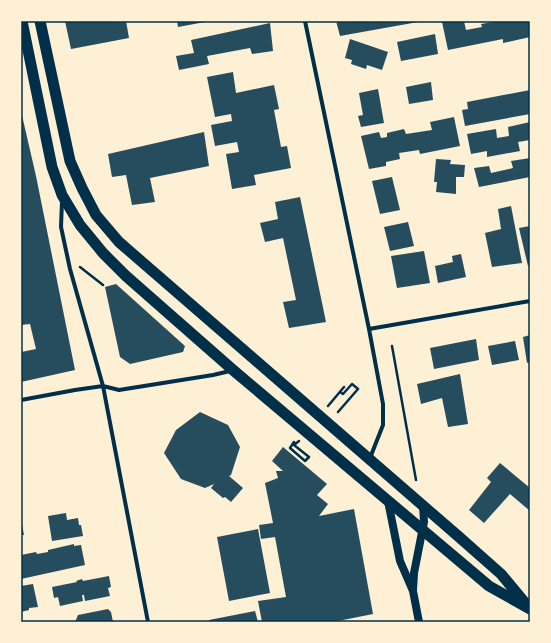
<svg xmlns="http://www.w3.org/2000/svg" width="551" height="643" viewBox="0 0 551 643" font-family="'Archivo Narrow',sans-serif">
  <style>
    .building { fill: #264d5e }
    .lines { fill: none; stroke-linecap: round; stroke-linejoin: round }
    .path { stroke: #003049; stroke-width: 2.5 }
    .minor { stroke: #003049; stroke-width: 4 }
    .secondary { stroke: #003049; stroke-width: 8 }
    .trunk { stroke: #003049; stroke-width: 11 }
    .neatline { fill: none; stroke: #003049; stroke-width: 1.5 }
  </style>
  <rect width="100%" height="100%" fill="#fdf0d5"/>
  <!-- building -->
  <path class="building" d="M65 21H126L129 38 71 49Z
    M177 21H205V22L178 27Z
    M336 21H418V22L340 36Z
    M450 21H464L466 30 482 27 481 24 499 21H530V37L503 43V39L448 50 442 22Z
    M270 23 273 51 252 54 250 48 207 56 209 64 179 70 176 56 194 53 191 40Z
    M435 34 438 54 401 61 397 42Z
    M350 39 388 52 382 70 367 65 366 69 351 64 352 60 345 58Z
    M233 72 236 93 274 85 279 109 274 110 281 147 287 146 291 168 254 175 256 185 232 189 226 154 239 152 237 142 215 146 211 125 232 121 231 114 215 117 207 77Z
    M431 82 433 100 409 104 406 87Z
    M378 89 384 123 361 127 358 116 363 115 359 93Z
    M530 90V114L465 126 462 110 468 109 467 102Z
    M21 111 36 176 75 370 21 382V352L36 349 30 324 21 325Z
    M454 117 460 146 420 154 419 150 399 153 400 159 386 162V166L369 169 361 136 379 132 381 138 387 137V133L404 129 406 134 432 130 430 122Z
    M530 122V140L518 142 520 151 487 157V151L471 154 467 134 496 129 497 138 509 136 508 127Z
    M204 132 209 166 150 178 155 202 132 205 126 175 112 177 108 154Z
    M530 158V177L479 187 474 168 489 166 491 173 513 168 511 161Z
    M436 159 451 160 450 164 465 165 464 177H456V194L436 192 437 182H434Z
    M392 177 400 210 380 214 372 181Z
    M300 197 326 322 289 328 283 302 296 300 283 238 265 242 260 223 278 219 275 202Z
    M511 206 522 263 492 267 485 233 501 229 498 209Z
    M408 222 414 246 390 251 384 227Z
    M530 226V265L528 266 519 228Z
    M424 251 430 283 397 288 391 256Z
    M461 254 466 277 438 283 435 266 453 262 452 256Z
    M116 284 185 346 183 352 130 364 120 357 105 287Z
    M530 335V362L527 363 523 337Z
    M476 339 479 360 434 369 430 348Z
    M515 341 519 360 492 365 488 346Z
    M460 374 468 424 448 427 442 398 421 404 417 384Z
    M200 412 228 425 240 447 231 475 229 476 243 488 231 502 225 497 223 498 211 488 214 484 205 488 181 479 164 453 176 430Z
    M283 447 327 484 317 495 328 504 319 516 354 509 373 614 333 622H262L258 601 286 597 275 537 261 539 259 525 273 523 265 483 278 478 276 471H283L272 461Z
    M500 463 530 488V511L510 494 484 523 469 510 491 482 487 478Z
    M66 513 67 520 78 518 79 525H81L83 536 52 541 48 516Z
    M21 519 24 535H21Z
    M258 529 270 593 229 601 217 537Z
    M74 544V546L81 545 85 565 21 579V555L36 552 37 554 48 552V550Z
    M109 576 111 587 108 588 110 596 85 601 84 595H82L83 601 60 606 58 597 54 598 52 587 77 582 76 581 82 579 83 581Z
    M33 584 38 607 29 608V610L21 612V586Z
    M108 609 111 612 113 622H75L78 615Z
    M255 611 258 622H210L209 620Z"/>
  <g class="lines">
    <!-- path -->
    <path class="path" d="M80 267 103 285
      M392 346 416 480
      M328 406 344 387
      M338 412 358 389 352 384 343 394 340 392
      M294 442 290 448 305 461 309 457 294 445 299 441"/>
    <!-- minor -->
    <path class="minor" d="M305 21 369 329 383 404V425L370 458
      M62 201 61 227 70 269 103 386 148 622
      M369 329 530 301
      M21 400 75 390 103 386 119 390 213 375 230 371"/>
    <!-- secondary -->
    <path class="secondary" d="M388 501 400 561 413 591 419 622
      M413 590 414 573 424 522 423 505"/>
    <!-- trunk -->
    <path class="trunk" d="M22 21 52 167 62 195 80 225 103 253 126 276 233 370 489 586 530 609
      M40 21 70 161 82 188 96 215 119 242 458 536 501 574 526 604"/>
  </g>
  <!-- border -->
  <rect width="551" height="643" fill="none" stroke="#fdf0d5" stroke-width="44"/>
  <rect x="22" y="22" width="507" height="599" class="neatline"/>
</svg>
